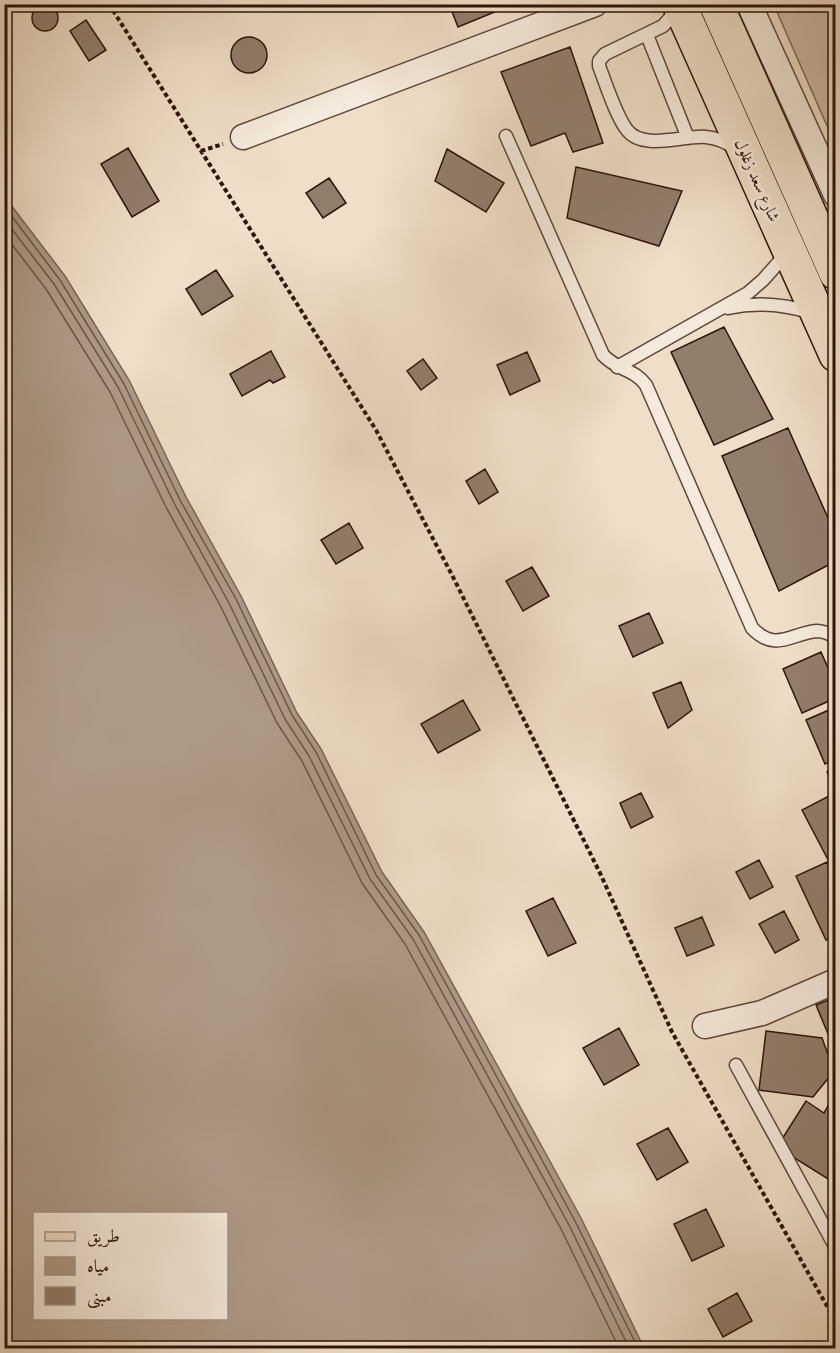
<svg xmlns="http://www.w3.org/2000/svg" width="840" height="1353" viewBox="0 0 840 1353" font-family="'IM FELL Great Primer',Amiri,serif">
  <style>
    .green { fill: #cebca8; stroke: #7e6859; stroke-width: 1.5 }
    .water { fill: #ad9a87; stroke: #7a6455; stroke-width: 1.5; fill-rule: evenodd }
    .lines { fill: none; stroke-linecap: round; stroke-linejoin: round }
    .shore { stroke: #6d5748; stroke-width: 1.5 }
    .building { fill: #927e6d; stroke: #2d140a; stroke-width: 1.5 }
    .service-casing { stroke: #5e473a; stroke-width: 15 }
    .minor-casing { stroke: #5e473a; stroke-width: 27 }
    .primary-casing { stroke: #2d140a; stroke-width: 36 }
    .path { stroke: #2d140a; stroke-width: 4; stroke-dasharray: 4.5 3; stroke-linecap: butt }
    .service { stroke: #f5eadb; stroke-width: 12 }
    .minor { stroke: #f5eadb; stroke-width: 24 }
    .primary { stroke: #efdfc8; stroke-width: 33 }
    .labels { text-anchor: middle; stroke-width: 6; stroke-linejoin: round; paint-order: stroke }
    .street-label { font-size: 16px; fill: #2d140a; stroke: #f5eadb }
  </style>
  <rect width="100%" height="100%" fill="#efdfc8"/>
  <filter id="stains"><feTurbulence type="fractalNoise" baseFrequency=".00333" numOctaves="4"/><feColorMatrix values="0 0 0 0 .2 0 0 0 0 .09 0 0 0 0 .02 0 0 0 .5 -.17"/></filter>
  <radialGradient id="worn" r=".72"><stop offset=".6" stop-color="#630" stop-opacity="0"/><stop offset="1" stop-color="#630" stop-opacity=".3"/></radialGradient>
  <!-- green -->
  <path class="green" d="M774 5H835V144Z"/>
  <!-- water -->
  <path class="water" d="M4 196 65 276 129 380 186 497 241 596 297 713 321 749 382 872 424 932 479 1032 581 1218 644 1348H5ZM34 1214H226V1318H34Z"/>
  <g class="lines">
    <!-- shore -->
    <path class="shore" d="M4 206 60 280 124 384 180 500 236 599 292 715 316 752 376 875 419 935 474 1035 575 1221 638 1348
      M4 219 54 284 118 387 174 503 229 603 285 719 309 756 370 879 413 939 569 1225 629 1348
      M4 234 46 289 110 392 166 507 221 607 277 723 302 761 362 883 405 944 561 1229 619 1348"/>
  </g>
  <!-- building -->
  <path class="building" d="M449 4H514L458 27Z
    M32 18a13 13 0 1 1 26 0a13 13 0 1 1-26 0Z
    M86 20 106 50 89 61 70 31Z
    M231 55a18 18 0 1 1 36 0a18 18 0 1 1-36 0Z
    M570 47 603 143 573 152 565 133 531 146 501 72Z
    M128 148 159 201 132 217 101 164Z
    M447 149 504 183 486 212 435 181Z
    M576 167 682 191 659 246 567 218Z
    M329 178 346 203 323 218 306 193Z
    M216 270 233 296 202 315 186 289Z
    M724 327 773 419 714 445 671 352Z
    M271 351 285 377 273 383 270 380 242 396 230 374Z
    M527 352 540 381 510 395 497 365Z
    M423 359 437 378 421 390 407 371Z
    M788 428 836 536V561L779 591 722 456Z
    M485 469 498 492 479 504 466 481Z
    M349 523 363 548 336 564 321 540Z
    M532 567 549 596 523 611 506 581Z
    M649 613 663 643 633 657 619 626Z
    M821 652 836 686V698L802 713 783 669Z
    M681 682 692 710 668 728 653 693Z
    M463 700 480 730 438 753 421 724Z
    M836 707V759L825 764 806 720Z
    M836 769V791L827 772Z
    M641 793 653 817 631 828 620 803Z
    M829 796 836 809V875L802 810Z
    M759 860 773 887 750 899 736 872Z
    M827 862 836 880V936L826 940 796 876Z
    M553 898 576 943 548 956 526 911Z
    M784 911 799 940 775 953 759 924Z
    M702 917 714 945 687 956 675 928Z
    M836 997V1053L816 1005Z
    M619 1028 639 1065 604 1085 583 1048Z
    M766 1031 822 1038 834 1071 813 1097 759 1090Z
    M806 1101 824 1113 829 1104 836 1108V1184L777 1147Z
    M668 1128 688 1162 657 1180 637 1144Z
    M706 1209 724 1246 692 1261 674 1224Z
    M737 1293 752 1321 723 1337 708 1309Z"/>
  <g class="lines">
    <!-- service casing -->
    <g class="service-casing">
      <path id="service" d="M675 6 670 18 663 26 605 54 599 61V66C606 84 616 116 627 130 643 151 683 135 706 137 717 138 727 142 736 149
        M647 35 688 138
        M506 136 603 355C618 371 633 368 646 385L752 628C776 653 791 633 817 631 823 631 830 634 836 637
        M728 308C756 302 784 304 812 313
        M617 367 748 293 763 280 787 253
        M736 1065 836 1248"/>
    </g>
    <!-- minor casing -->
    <g class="minor-casing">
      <path id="minor" d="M749 4 836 195
        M243 137 595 4
        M705 1026 762 1013 836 981"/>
    </g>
    <!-- primary casing -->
    <g class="primary-casing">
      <path id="primary" d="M679 4 836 355
        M716 4 836 273"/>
    </g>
    <!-- path -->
    <path class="path" d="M109 4 376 430 452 575 600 873 672 1032 836 1322
      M201 151 223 144"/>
    <!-- service -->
    <use href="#service" class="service"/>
    <!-- minor -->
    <use href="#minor" class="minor"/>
    <!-- primary -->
    <use href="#primary" class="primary"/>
  </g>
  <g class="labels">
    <!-- street labels -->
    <g class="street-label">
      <text transform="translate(758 180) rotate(66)" y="6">شارع سعد زغلول</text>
    </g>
  </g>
  <!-- margin -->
  <rect width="840" height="1353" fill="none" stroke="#efdfc8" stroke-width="24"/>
  <rect x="6" y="6" width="828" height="1341" fill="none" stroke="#2d140a" stroke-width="3"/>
  <rect x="12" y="12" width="816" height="1329" fill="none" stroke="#2d140a" stroke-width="1.5"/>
  <!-- legend -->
  <rect x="33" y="1212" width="195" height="108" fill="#f5eadb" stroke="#a59487" stroke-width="1.5"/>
  <rect x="45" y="1232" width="30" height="9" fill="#efdfc8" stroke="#a59487" stroke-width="1.5"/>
  <text x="87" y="1242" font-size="18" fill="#2d140a">طريق</text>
  <rect x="45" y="1257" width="30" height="18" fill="#ad9a87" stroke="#a59487" stroke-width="1.5"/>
  <text x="87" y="1272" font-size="18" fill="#2d140a">مياه</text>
  <rect x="45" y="1287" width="30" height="18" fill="#927e6d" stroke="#a59487" stroke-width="1.5"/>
  <text x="87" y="1302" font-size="18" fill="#2d140a">مبنى</text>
  <rect width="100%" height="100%" filter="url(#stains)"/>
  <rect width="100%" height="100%" fill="url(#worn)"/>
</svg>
